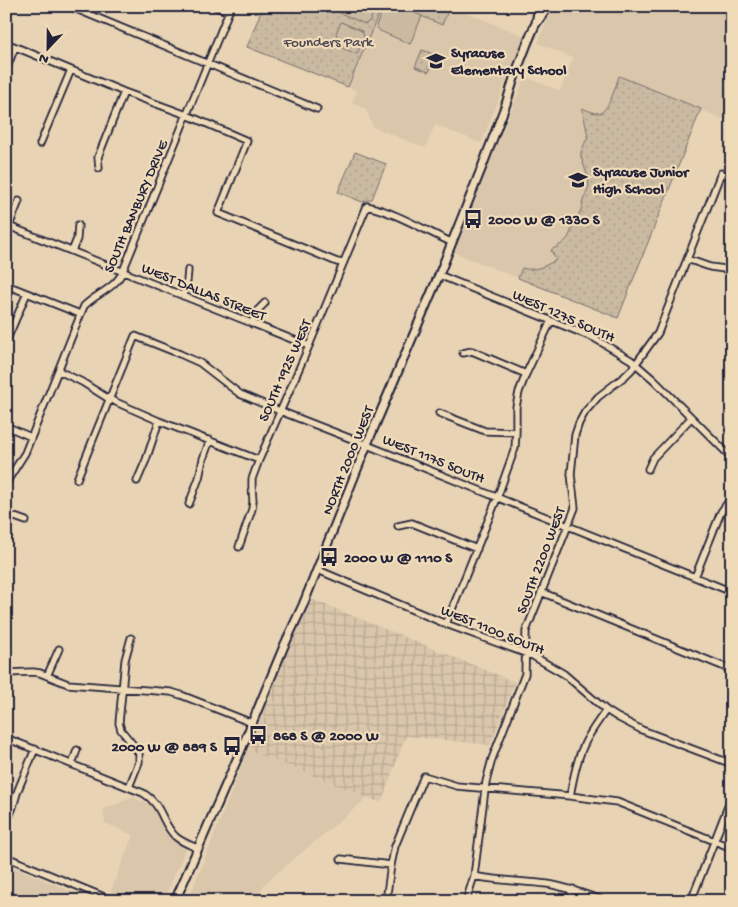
<svg xmlns="http://www.w3.org/2000/svg" width="738" height="907" viewBox="0 0 738 907" font-family="'Gochi Hand',sans-serif">
  <style>
    .built { fill: #d9c6ab }
    .industrial { fill: url(#industrial-grid) }
    .green { fill: url(#green-dots); stroke: #766e6e }
    .pitch { fill: #cabaa2; stroke: #766e6e }
    .lines { fill: none; stroke-linecap: round; stroke-linejoin: round }
    .minor-casing { stroke: #22223b; stroke-width: 9 }
    .major-casing { stroke: #22223b; stroke-width: 11 }
    .minor { stroke: #f0dbb9; stroke-width: 5.5 }
    .major { stroke: #f0dbb9; stroke-width: 7 }
    .labels { text-anchor: middle; stroke-width: 4.5; stroke-linejoin: round; paint-order: stroke }
    .park-label { font-size: 15px; fill: #4c4855; stroke: #f0dbb9 }
    .poi-label { font-size: 15px; font-weight: bold; fill: #22223b; stroke: #f0dbb9; text-anchor: start }
    .street-label { font-size: 15px; fill: #22223b; stroke: #f0dbb9 }
  </style>
  <defs>
    <pattern id="industrial-grid" width="8" height="8" patternUnits="userSpaceOnUse" patternTransform="scale(1.25)"><rect width="8" height="8" fill="#d9c6ab"/><path d="M0 4h8M4 0v8" fill="none" stroke="#baaa94"/></pattern>
    <pattern id="green-dots" width="8" height="8" patternUnits="userSpaceOnUse" patternTransform="scale(1.25)"><rect width="8" height="8" fill="#cabaa2"/><path d="M2 2h.1M6 6h.1" fill="none" stroke="#ada08c" stroke-width="1.8" stroke-linecap="round"/></pattern>
  </defs>
  <rect width="100%" height="100%" fill="#e8d4b4"/>
  <filter id="ink" filterUnits="userSpaceOnUse"><feTurbulence type="fractalNoise" baseFrequency=".02" numOctaves="2"/><feDisplacementMap in="SourceGraphic" scale="10" xChannelSelector="R" yChannelSelector="G"/><feConvolveMatrix kernelMatrix="1 2 1 2 8 2 1 2 1" color-interpolation-filters="sRGB"/></filter>
  <g filter="url(#ink)">
    <!-- built -->
    <path class="built" d="M382 6H398L442 24 450 6H458L462 11 524 36 481 143 435 125 425 148 373 127 366 109 352 103 357 91 348 87Z
      M552 6H732V122L701 110 618 318 453 252 525 77 560 91 573 58 538 43Z
      M248 750 367 798 264 884 257 901H188Z
      M131 797 149 804 155 811 169 837 186 848 163 901H131L110 893 133 835 105 823 103 809 119 803Z
      M6 864 94 901H6Z"/>
    <!-- industrial -->
    <path class="industrial" d="M309 598 515 682 490 745 406 736 381 803 248 750Z"/>
    <!-- green -->
    <path class="green" d="M263 6H382L348 87 247 47Z
      M398 6H450L442 25Z
      M422 50 436 55 429 72 415 67Z
      M619 76 701 109 618 318 518 278 522 268C534 272 545 266 556 260L551 250C570 240 568 239 575 220L577 219 583 205 582 203 589 186 588 177 581 157V152L588 136 582 108C587 110 593 113 598 113 608 114 616 85 619 76Z
      M355 152 386 164 372 199 362 202 338 192Z"/>
    <!-- pitch -->
    <path class="pitch" d="M340 6H376L370 21 365 24 338 12Z
      M384 6H398L422 16 410 44 380 31 376 26Z
      M341 22 362 31 364 37 357 54 342 48 336 33Z"/>
    <g class="lines">
      <!-- minor casing -->
      <g class="minor-casing">
        <path id="minor" d="M69 6 317 109
          M215 6 229 12
          M6 43 124 92 187 115 247 141 218 213 337 262 343 263
          M6 70 15 47
          M40 144 71 70
          M99 168 98 157 124 92
          M6 225 309 346
          M9 226 19 201
          M72 251 77 239 78 225
          M687 259 710 267 732 270
          M439 275 594 338 631 360 654 380 732 458
          M6 287 14 288 80 314
          M183 296 187 281 188 270
          M252 324 257 311 265 303
          M6 342 27 293
          M729 342 732 334
          M463 353 472 351 526 374
          M59 371 82 382 109 399 159 421 259 460
          M439 413 485 431 516 432
          M6 426 31 437
          M648 469 653 458 691 418
          M77 479 135 336 180 354 200 363 240 394 280 411 367 445 732 592
          M137 481 146 460 159 421
          M6 483 25 453 84 306C97 293 115 289 123 271L231 6
          M189 504 199 478 203 459 210 440
          M6 512 9 515 26 521
          M398 526 412 523 477 549
          M239 547 252 509 253 501 252 488V479L259 460 309 346 367 206C397 213 424 230 451 242
          M318 570 446 624 533 656 564 674 606 710 617 717 642 730 732 764
          M695 577 721 512 732 497
          M541 592 732 670
          M446 624 496 501 515 448 516 432V407L519 392 526 374 551 321
          M6 673 33 672 40 673 68 684 171 692 181 695 252 723
          M47 676 59 649
          M6 738 143 793C163 805 161 823 176 837 182 842 190 845 197 848
          M72 764 77 750
          M129 787 139 762V754L135 747 121 730 119 723 125 660 131 638
          M570 796C573 780 576 762 583 747 589 733 598 722 606 710
          M6 824 13 807 18 790 35 749
          M6 857 114 901
          M341 859 391 865
          M474 876C498 881 523 881 547 884 567 887 585 894 604 901
          M386 901 391 865 395 846 424 776 457 786 570 796 617 802 732 848
          M466 901 474 876 486 782 492 759 525 674 526 631 575 508 571 474 575 435 579 423 585 412 598 397 625 376 632 369 658 333 721 173 732 177
          M568 901 573 889
          M691 901 732 796"/>
      </g>
      <!-- major casing -->
      <g class="major-casing">
        <path id="major" d="M536 23 539 6
          M175 901 238 757 284 646 303 605 370 437 439 275 482 167 506 104 515 75 527 44 535 25 546 10 548 6"/>
      </g>
      <!-- minor -->
      <use href="#minor" class="minor"/>
      <!-- major -->
      <use href="#major" class="major"/>
    </g>
  </g>
  <!-- icons -->
  <defs>
    <g id="school-bare" transform="scale(1.5)"><path d="M0-5L7-2L0 1L-7-2ZM-4 1L0 2.5L4 1V4Q0 6-4 4Z" fill="#22223b" stroke="#f0dbb9" stroke-width="2.5" paint-order="stroke"/></g>
    <g id="bus-bare" transform="scale(1.5)"><path d="M-5-6H5V4H4V6H2V4H-2V6H-4V4H-5ZM-3.5-4V0h7V-4ZM-3.5 1.2v1.5H-2V1.2ZM2 1.2v1.5H3.5V1.2Z" fill="#22223b" stroke="#f0dbb9" stroke-width="2.5" paint-order="stroke"/></g>
  </defs>
  <g fill-rule="evenodd">
    <use href="#school-bare" x="436" y="61"/>
    <use href="#school-bare" x="578" y="180"/>
    <use href="#bus-bare" x="473" y="219"/>
    <use href="#bus-bare" x="329" y="557"/>
    <use href="#bus-bare" x="258" y="735"/>
    <use href="#bus-bare" x="232" y="746"/>
  </g>
  <g class="labels">
    <!-- park labels -->
    <g class="park-label">
      <text x="328" y="46">Founders Park</text>
    </g>
    <!-- poi labels -->
    <g class="poi-label">
      <text x="451" y="57">Syracuse<tspan x="451" dy="17">Elementary School</tspan></text>
      <text x="593" y="176">Syracuse Junior<tspan x="593" dy="17">High School</tspan></text>
      <text x="488" y="224">2000 W @ 1330 S</text>
      <text x="344" y="562">2000 W @ 1110 S</text>
      <text x="273" y="740">868 S @ 2000 W</text>
      <text x="217" y="751" text-anchor="end">2000 W @ 889 S</text>
    </g>
    <!-- street labels -->
    <g class="street-label">
      <text transform="translate(135 206) rotate(-67)" y="5">SOUTH BANBURY DRIVE</text>
      <text transform="translate(204 291) rotate(22)" y="5">WEST DALLAS STREET</text>
      <text transform="translate(564 315) rotate(24)" y="5">WEST 1275 SOUTH</text>
      <text transform="translate(284 370) rotate(-66)" y="5">SOUTH 1925 WEST</text>
      <text transform="translate(434 458) rotate(22)" y="5">WEST 1175 SOUTH</text>
      <text transform="translate(347 460) rotate(-68)" y="5">NORTH 2000 WEST</text>
      <text transform="translate(540 560) rotate(-69)" y="5">SOUTH 2200 WEST</text>
      <text transform="translate(493 629) rotate(22)" y="5">WEST 1100 SOUTH</text>
    </g>
  </g>
  <!-- margin -->
  <rect width="738" height="907" fill="none" stroke="#f0dbb9" stroke-width="25"/>
  <rect x="12" y="12" width="713" height="882" fill="none" stroke="#22223b" stroke-width="2" filter="url(#ink)"/>
  <!-- north arrow -->
  <g transform="translate(48 48) rotate(202)" stroke="#f0dbb9" stroke-width="4" paint-order="stroke">
  <path d="M0-4L9 19L0 12L-9 19Z" fill="#22223b"/>
  <text y="-8" font-size="14" font-weight="bold" text-anchor="middle" fill="#22223b">N</text>
  </g>
</svg>
